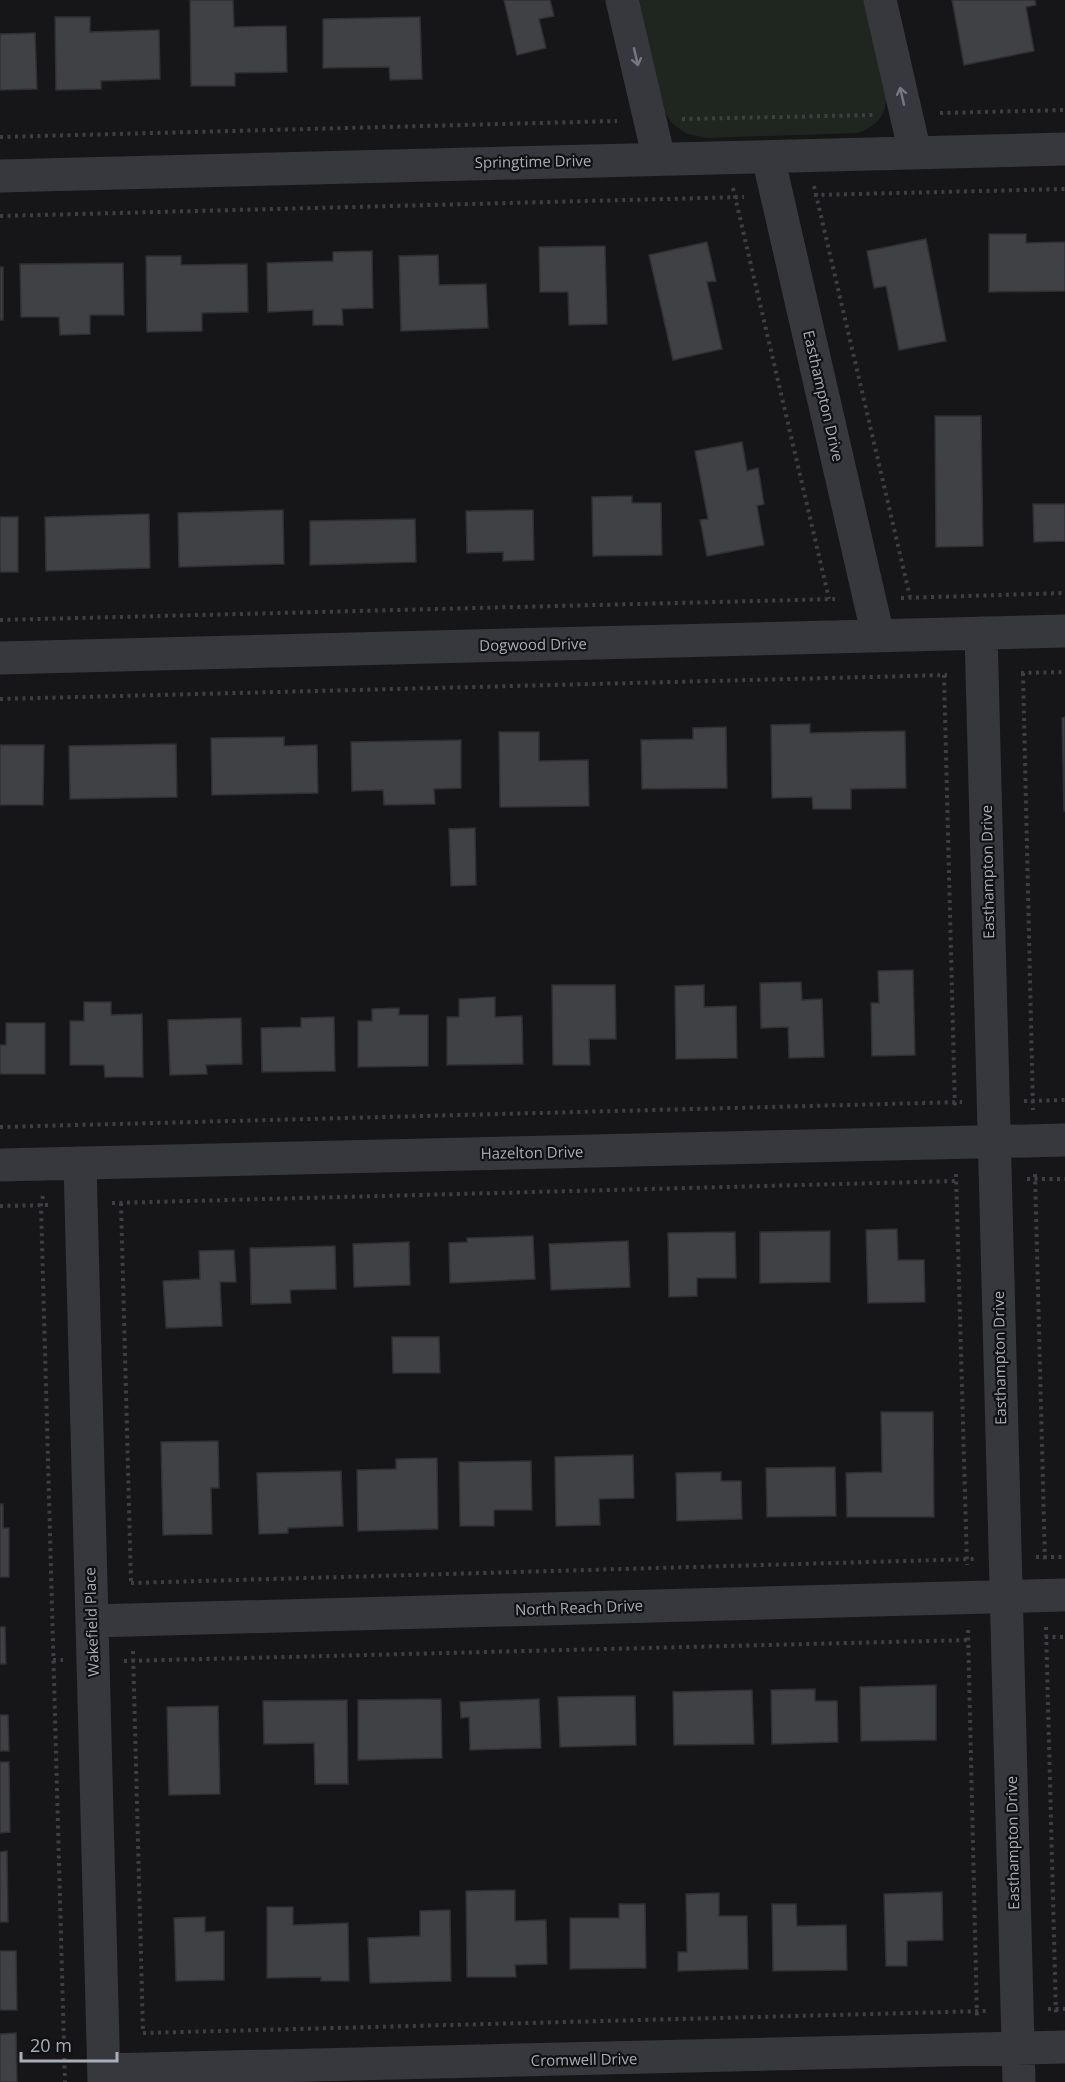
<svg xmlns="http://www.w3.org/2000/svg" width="1065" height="2082" viewBox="0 0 1065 2082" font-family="'Open Sans',sans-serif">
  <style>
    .green { fill: #1e261f }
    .building { fill: #404145; stroke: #303034; stroke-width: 1.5 }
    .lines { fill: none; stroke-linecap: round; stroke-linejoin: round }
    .path { stroke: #3d3f44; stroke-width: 4; stroke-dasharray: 3 4.5; stroke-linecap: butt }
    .minor { stroke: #37383d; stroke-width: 33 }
    .oneway { stroke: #757881 }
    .labels { text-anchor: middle; stroke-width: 4.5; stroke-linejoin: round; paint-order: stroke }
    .street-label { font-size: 15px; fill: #a8adb8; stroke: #111113 }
  </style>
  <rect width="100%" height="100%" fill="#161618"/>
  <!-- green -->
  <path class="green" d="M637 0H864L886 98C886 116 875 127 858 133L707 138 687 134 673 124 667 116 663 109Z"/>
  <!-- building -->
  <path class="building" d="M190 0H233L234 27 286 26 287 72 235 73V86H191Z
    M504 0H550L554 16 539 19 546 48 517 55Z
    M952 0H1035L1036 5 1026 7 1034 51 964 65Z
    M55 17H90V32L159 30 160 79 101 81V89L56 90Z
    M420 17 422 79 390 80 389 67 323 68V19Z
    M35 33 37 89 0 90V34Z
    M989 234H1026V243L1065 242V291L989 292Z
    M926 239 946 341 899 350 886 286 874 288 867 251Z
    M707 242 716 281 707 282 722 349 673 360 649 255Z
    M605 246 607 324 569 325 568 292H540L539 247Z
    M372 251 373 308 342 309 343 325H313V310L268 312 267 263 333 261V252Z
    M438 255 439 285 486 284 488 328 401 331 399 256Z
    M146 256H181V265L247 264 248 312 202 313V331L147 332Z
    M123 263 124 315H90V334L60 335 59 317H21L20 264Z
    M0 267H3V320H0Z
    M935 416H981L983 546 936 547Z
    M742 442 747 471 758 468 764 504 757 506 764 545 707 556 700 520 708 519 695 451Z
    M632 496V503H661L662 555 593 556 592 497Z
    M1033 504H1065V541L1034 542Z
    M283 510 284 564 179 567 178 513Z
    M533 510 534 560 503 561V552L467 553 466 511Z
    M149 514 150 568 46 571 45 517Z
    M0 517H18V572H0Z
    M415 519 416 562 310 565V521Z
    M1065 717V811H1064L1062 718Z
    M810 724V733L905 731 906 788 851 789V809H813L812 797 772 798 771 725Z
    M726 727 727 788 642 789 641 740 693 739V728Z
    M499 732H539V761L588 760 589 806 500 807Z
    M284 737V746L317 745 318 793 212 795 211 738Z
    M461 740V788L434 789 435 804 384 805 383 790 352 791 351 742Z
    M176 744 177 797 70 799 69 746Z
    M0 745H44L43 805H0Z
    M475 828 476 885 451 886 449 829Z
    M913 970 915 1055 872 1056 871 1003H879L878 971Z
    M801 982 802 1000 822 999 824 1057 789 1058 788 1027 761 1028 760 983Z
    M552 985H615L616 1039H589L590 1065H553Z
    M704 985V1007L736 1006 737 1058 676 1059 675 986Z
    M495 997V1017L522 1016 523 1064 447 1065V1017H459V999Z
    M84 1002H111V1015L142 1014 143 1077H105L104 1065H70V1021H84Z
    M399 1008V1015H428V1066L358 1067V1021H372V1009Z
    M334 1017 335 1071 262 1072 261 1028 301 1027V1018Z
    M241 1018 242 1064 206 1065 207 1074 170 1075 168 1020Z
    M6 1023H45V1074H0V1045H6Z
    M897 1229 898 1260H924L925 1302 868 1303 866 1230Z
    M830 1231V1282L760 1283V1232Z
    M735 1232 736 1278H697V1296L669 1297 668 1233Z
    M533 1236 535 1279 450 1283 449 1243 467 1242V1238Z
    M628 1241 630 1287 551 1290 549 1244Z
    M409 1242 410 1285 354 1287 353 1244Z
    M335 1246 336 1289 290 1290 291 1303 251 1304 250 1248Z
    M234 1250 236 1282H220L222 1326 166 1328 163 1281 200 1279 199 1251Z
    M392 1337H439L440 1373H393Z
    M881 1412H933L934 1517H847L846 1473 882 1472Z
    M218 1441 219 1488H211L212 1534 163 1535 161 1442Z
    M633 1455 634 1498 599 1499 600 1525 556 1526 555 1457Z
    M437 1458 438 1529 358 1531 357 1470 396 1469V1459Z
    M531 1461 532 1510H494V1526H460L459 1462Z
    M835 1467 836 1516 767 1517 766 1468Z
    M341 1471 343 1526 288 1528V1533L259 1534 257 1473Z
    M721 1472V1481H741L742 1519 677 1521 676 1473Z
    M0 1504H3V1528H9V1577H0Z
    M0 1627H5L6 1664H0Z
    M936 1685V1740L861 1741 860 1687Z
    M815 1689V1701H837L838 1742 772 1744 771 1690Z
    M752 1690 754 1744 674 1745 673 1692Z
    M635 1696 636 1745 560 1747 558 1697Z
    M441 1699 442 1758 358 1760V1700Z
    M539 1699 541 1748 470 1750 469 1717 461 1718 460 1702Z
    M347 1700 348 1784H315L314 1743 264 1744 263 1701Z
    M218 1706 220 1794 169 1795 167 1707Z
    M0 1715H8L9 1751H0Z
    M0 1762H9L10 1832 0 1833Z
    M7 1851 8 1922H0V1852Z
    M515 1890V1921L546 1920 547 1964 515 1965 516 1977H467L466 1891Z
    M942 1892 943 1940 907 1941V1966H886L884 1894Z
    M719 1893V1916H747L748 1969 678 1971V1952H687L686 1894Z
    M619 1904H645L646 1968 570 1969V1918H619Z
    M772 1904H796L797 1926 846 1925 847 1970 773 1971Z
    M267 1907H293V1925L348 1923 349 1981H321V1977L267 1978Z
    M450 1910 451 1981 370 1983 368 1938 420 1936V1911Z
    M205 1917V1932L224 1931V1980L176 1981 174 1918Z
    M0 1951H16L17 2010H0Z
    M16 2033 17 2082H0V2034Z"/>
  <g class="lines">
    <!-- path -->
    <path class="path" d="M940 113 1065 110
      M682 119 873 115
      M0 137 617 121
      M814 186 910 597
      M733 188 829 599
      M814 195 1065 189
      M0 216 744 197
      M901 598 1065 593
      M0 620 835 599
      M1021 673 1065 672
      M1023 673 1033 1110
      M944 675 955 1110
      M0 699 947 675
      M1024 1101 1065 1100
      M0 1127 962 1102
      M956 1174 967 1565
      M1035 1174 1045 1562
      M1027 1179H1065
      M43 1196 41 1205 65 2082
      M112 1203 956 1181
      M121 1203 131 1583
      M0 1206 51 1205
      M1036 1557H1065
      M131 1583 974 1559
      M1046 1627 1056 2015
      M968 1630 977 2018
      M1045 1637H1065
      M133 1651 143 2033
      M53 1660H63
      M124 1661 968 1640
      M1048 2009H1065
      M143 2033 986 2011"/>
    <!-- minor -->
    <path class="minor" d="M622 0 659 159
      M880 0 915 153
      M768 157 878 636
      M0 176 1065 149
      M981 633 1019 2082
      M0 658 1065 631
      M80 1163 104 2082
      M0 1165 1065 1140
      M92 1621 1065 1595
      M104 2070 1065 2047"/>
  </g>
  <!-- one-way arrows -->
  <defs><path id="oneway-shaft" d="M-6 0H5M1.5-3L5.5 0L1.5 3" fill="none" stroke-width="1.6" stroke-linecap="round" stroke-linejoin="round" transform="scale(1.5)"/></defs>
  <g class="oneway">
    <use href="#oneway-shaft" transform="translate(636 57) rotate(77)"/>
    <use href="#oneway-shaft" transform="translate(902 96) rotate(-103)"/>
  </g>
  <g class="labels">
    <!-- street labels -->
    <g class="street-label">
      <text transform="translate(533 162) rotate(-1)" y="5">Springtime Drive</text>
      <text transform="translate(823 396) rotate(77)" y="5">Easthampton Drive</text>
      <text transform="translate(533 645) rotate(-1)" y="5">Dogwood Drive</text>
      <text transform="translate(988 872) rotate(-91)" y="5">Easthampton Drive</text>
      <text transform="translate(532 1153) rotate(-1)" y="5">Hazelton Drive</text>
      <text transform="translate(1000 1358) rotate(-91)" y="5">Easthampton Drive</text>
      <text transform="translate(579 1608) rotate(-2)" y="5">North Reach Drive</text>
      <text transform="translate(92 1622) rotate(-92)" y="5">Wakefield Place</text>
      <text transform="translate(1013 1843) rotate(-91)" y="5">Easthampton Drive</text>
      <text transform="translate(584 2060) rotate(-1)" y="5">Cromwell Drive</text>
    </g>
  </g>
  <!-- scale -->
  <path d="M21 2052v9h96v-9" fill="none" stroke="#a8adb8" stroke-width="3"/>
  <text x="30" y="2052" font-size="18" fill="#a8adb8" stroke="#111113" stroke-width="4.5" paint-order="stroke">20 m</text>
</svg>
